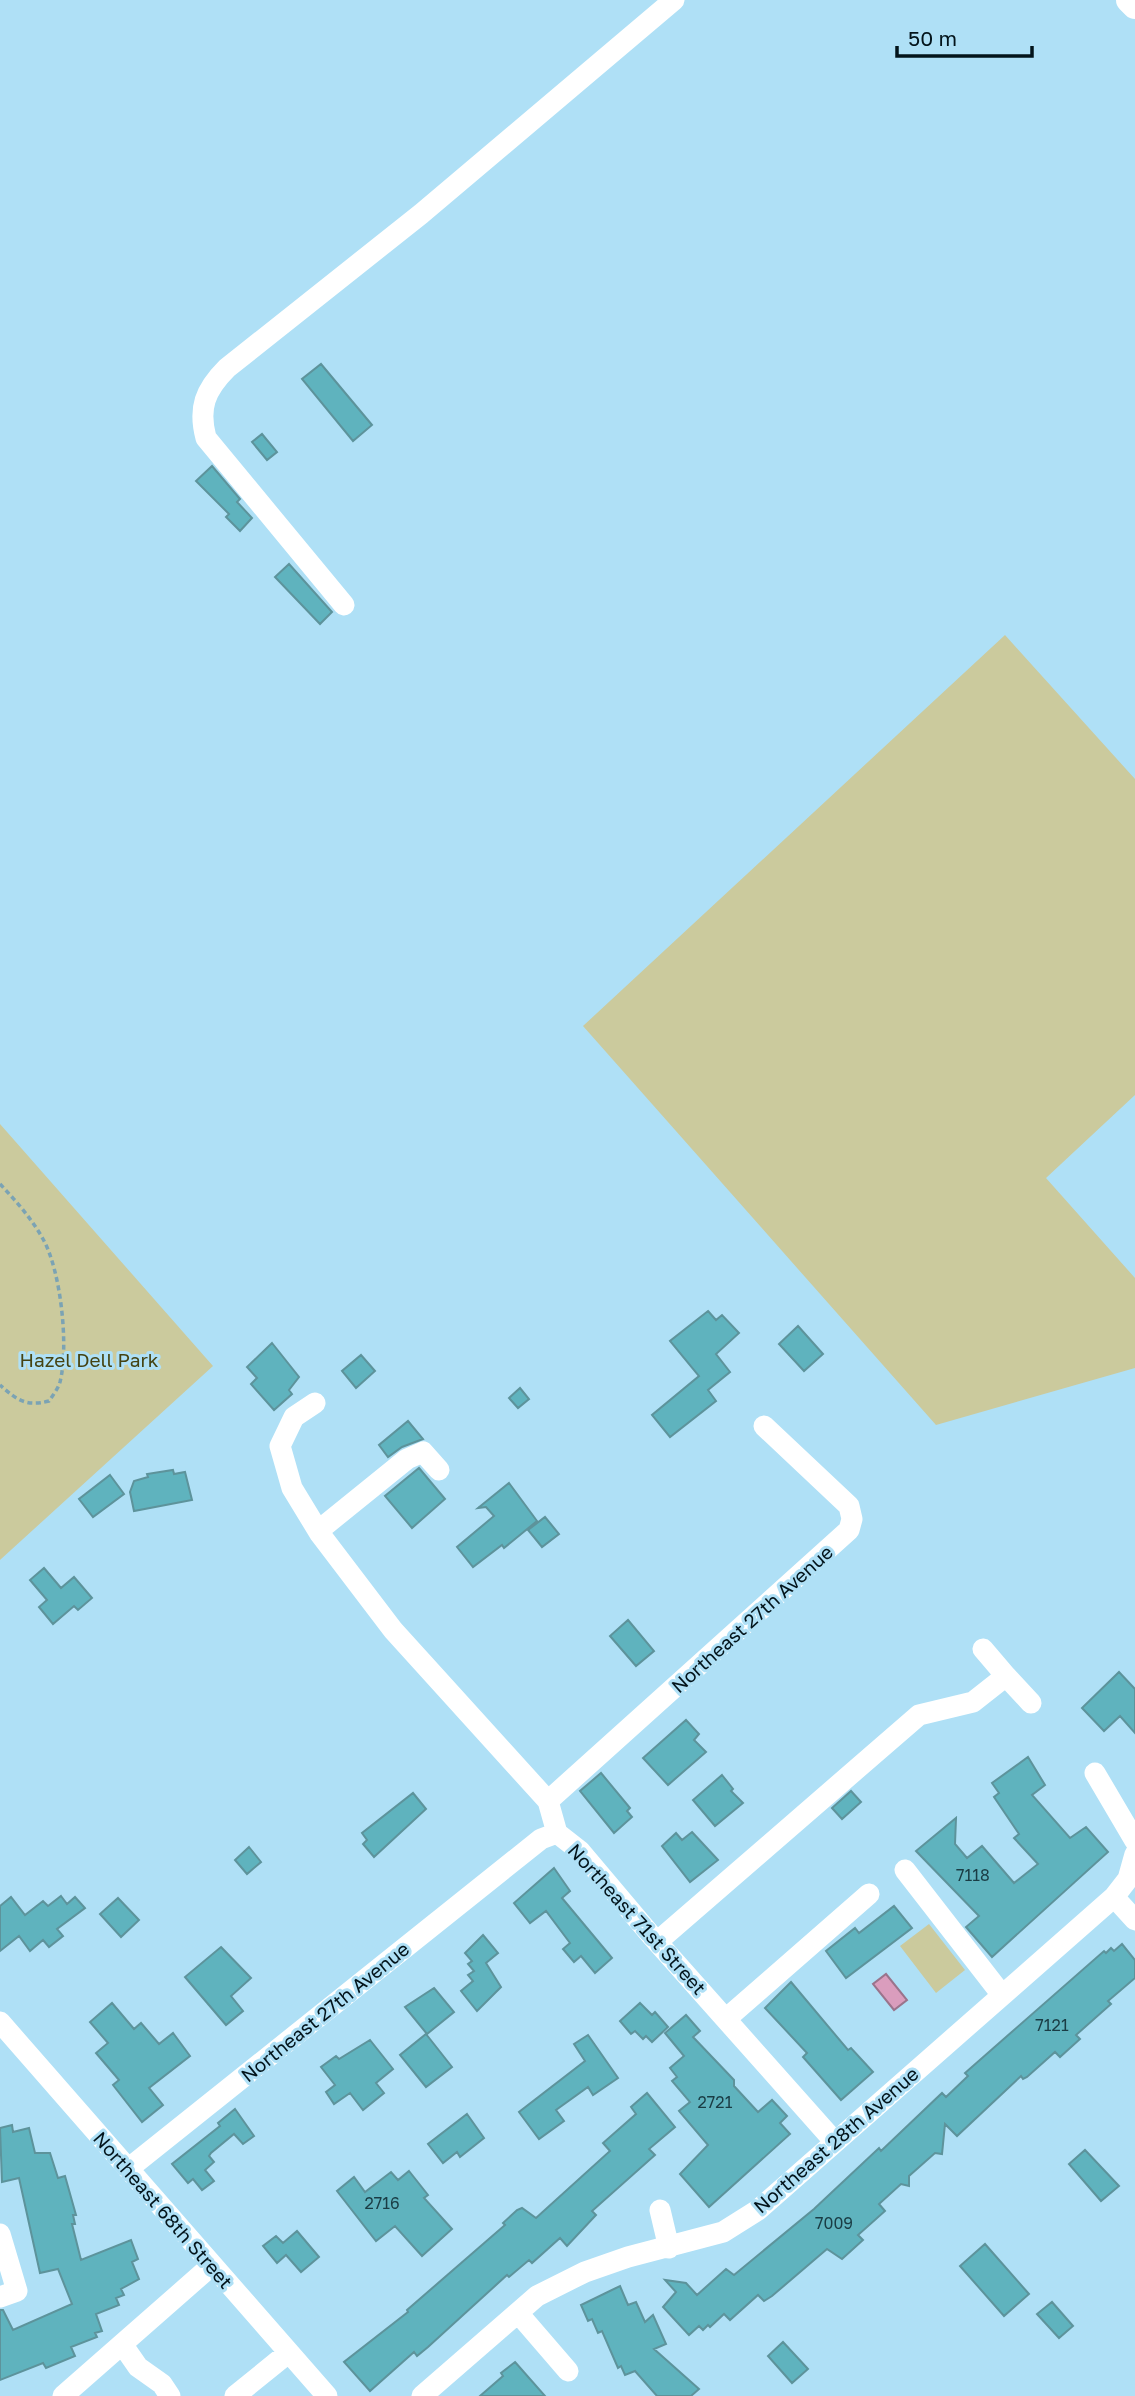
<svg xmlns="http://www.w3.org/2000/svg" width="1135" height="2396" viewBox="0 0 1135 2396" font-family="'Golos Text',sans-serif">
  <style>
    .green { fill: #cbca9d }
    .water { fill: #da9dbd; stroke: #9a748c; stroke-width: 2 }
    .building { fill: #5fb3be; stroke: #5d939b; stroke-width: 2 }
    .lines { fill: none; stroke-linecap: round; stroke-linejoin: round }
    .path { stroke: #7ba3b4; stroke-width: 3.5; stroke-dasharray: 5 3.5; stroke-linecap: butt }
    .minor { stroke: #fff; stroke-width: 21 }
    .major { stroke: #fff; stroke-width: 26 }
    .labels { text-anchor: middle; stroke-width: 6; stroke-linejoin: round; paint-order: stroke }
    .number-label { font-size: 16px; fill: #1a3c44 }
    .park-label { font-size: 19px; fill: #454312; stroke: #afe0f6 }
    .street-label { font-size: 19px; fill: #03141b; stroke: #afe0f6 }
  </style>
  <rect width="100%" height="100%" fill="#afe0f6"/>
  <!-- green -->
  <path class="green" d="M1005 635 1135 779V1095L1046 1178 1135 1278V1368L936 1425 583 1026Z
    M0 1124 213 1366 0 1560Z
    M929 1924 965 1970 936 1993 900 1946Z"/>
  <!-- water -->
  <path class="water" d="M886 1974 907 2000 894 2010 873 1984Z"/>
  <!-- building -->
  <path class="building" d="M321 364 372 425 353 441 302 379Z
    M262 434 277 452 267 460 252 442Z
    M212 466 240 499 237 502 252 518 240 531 226 517 229 514 196 481Z
    M289 564 332 612 320 624 275 577Z
    M708 1311 716 1320 722 1315 739 1333 716 1354 730 1372 708 1390 716 1401 670 1437 652 1415 699 1376 670 1341Z
    M798 1326 823 1354 804 1371 779 1344Z
    M272 1343 299 1377 289 1390 292 1394 274 1410 251 1384 257 1378 247 1367Z
    M361 1355 375 1371 356 1388 342 1371Z
    M520 1388 529 1399 518 1408 509 1398Z
    M408 1421 423 1439 402 1447 388 1457 379 1445Z
    M419 1468 445 1499 412 1528 385 1496Z
    M173 1470 174 1474 185 1472 192 1500 134 1511 130 1492 134 1481 148 1477 147 1474Z
    M110 1475 124 1494 93 1517 79 1499Z
    M509 1483 537 1521 504 1548 502 1545 473 1567 457 1547 494 1516 486 1507 478 1508Z
    M545 1517 559 1534 542 1547 528 1530Z
    M44 1568 61 1588 74 1577 92 1598 78 1610 74 1606 53 1624 39 1607 47 1600 30 1580Z
    M628 1620 654 1651 636 1666 610 1636Z
    M1119 1672 1135 1689V1733L1120 1716 1104 1731 1082 1708Z
    M686 1720 699 1734 694 1740 706 1752 668 1785 643 1758Z
    M1028 1757 1045 1785 1032 1795 1070 1838 1086 1827 1108 1852 992 1957 966 1927 979 1916 916 1851 956 1818 955 1844 967 1858 982 1846 1014 1883 1038 1864 1014 1838 1019 1834 994 1797 999 1793 992 1783Z
    M601 1773 630 1808 627 1811 632 1817 614 1833 580 1791Z
    M722 1775 733 1789 731 1791 743 1803 715 1826 693 1800Z
    M851 1791 861 1802 842 1819 832 1808Z
    M413 1793 426 1809 374 1857 363 1844 367 1840 362 1833Z
    M692 1832 718 1860 690 1882 662 1846 676 1833 682 1840Z
    M249 1847 261 1862 247 1874 235 1860Z
    M554 1868 570 1891 562 1898 612 1958 595 1973 581 1956 574 1962 563 1949 570 1943 546 1911 530 1923 514 1903Z
    M61 1896 67 1904 75 1897 85 1908 57 1929 63 1936 49 1947 43 1940 30 1951 19 1936 0 1951V1906L11 1897 25 1915 43 1901 48 1906Z
    M118 1898 139 1920 121 1937 100 1914Z
    M894 1906 912 1928 846 1978 826 1951 855 1928 859 1933Z
    M483 1935 498 1953 486 1963 501 1987 477 2011 461 1991 473 1981 468 1975 474 1971 468 1964 472 1961 465 1953Z
    M1122 1944 1135 1960V1978L1108 2001 1111 2004 1076 2035 1080 2039 1060 2057 1055 2052 1027 2077 1023 2079 1021 2076 957 2136 945 2124 942 2154 935 2153 909 2176V2186L901 2184 879 2204 885 2211 858 2235 863 2240 842 2259 827 2249 772 2296 764 2301 758 2295 730 2320 724 2314 710 2327 708 2325 703 2330 699 2326 689 2335 663 2307 676 2292 665 2280 686 2283 697 2295 726 2269 734 2275 814 2209 879 2148 881 2151 942 2093 946 2097 968 2076 965 2073 1104 1951 1106 1953 1111 1948 1114 1951Z
    M221 1947 251 1978 231 1996 243 2011 226 2025 185 1977Z
    M791 1982 848 2050 851 2048 873 2072 841 2100 803 2057 807 2053 765 2008Z
    M434 1988 454 2012 427 2034 405 2007Z
    M112 2003 134 2029 141 2023 159 2044 173 2033 190 2056 149 2088 163 2105 142 2122 113 2085 119 2080 96 2053 108 2043 90 2022Z
    M640 2003 652 2015 655 2012 668 2027 652 2042 646 2036 643 2039 635 2031 631 2034 620 2021Z
    M686 2015 700 2031 693 2037 734 2080V2086L758 2112 772 2100 787 2116 780 2123 790 2134 709 2207 680 2174 708 2145 679 2111 690 2102 672 2081 677 2077 670 2068 684 2056 665 2033Z
    M426 2034 452 2067 426 2087 400 2055Z
    M588 2035 618 2078 593 2095 588 2087 556 2110 564 2121 539 2139 519 2112 585 2061 574 2044Z
    M370 2040 393 2069 376 2083 384 2093 363 2110 350 2093 334 2104 326 2092 335 2085 321 2067 336 2056 339 2059Z
    M647 2093 675 2127 649 2149 655 2155 592 2211 596 2215 567 2246 560 2238 532 2263 529 2260 509 2277 507 2275 428 2347 417 2356 414 2352 370 2391 344 2362 408 2312 407 2310 505 2225 503 2223 517 2210 522 2208 536 2218 610 2151 603 2143 636 2114 631 2107Z
    M235 2109 254 2136 243 2144 234 2134 211 2153 209 2156 214 2162 205 2170 214 2181 202 2190 193 2179 188 2183 172 2164 220 2126 218 2123Z
    M467 2114 484 2138 460 2157 457 2152 443 2163 428 2144Z
    M12 2125 13 2132 29 2128 35 2153H50L58 2178 65 2176 76 2215H73L75 2224H72L81 2260 131 2240 138 2259 132 2262 139 2279 121 2289 124 2295 116 2298 119 2305 96 2314 102 2331 95 2333 97 2337 71 2347 75 2356 46 2368 43 2363 0 2380V2310H3L13 2330 72 2304 58 2269 40 2273 19 2178 2 2182 0 2128Z
    M1085 2150 1119 2186 1101 2201 1069 2164Z
    M409 2171 428 2195 424 2198 452 2229 422 2256 395 2226 376 2241 337 2191 354 2177 365 2192 391 2172 398 2180Z
    M297 2231 319 2257 301 2272 286 2255 277 2263 263 2246 276 2236 283 2243Z
    M985 2244 1029 2294 1004 2316 960 2266Z
    M620 2286 628 2305 636 2302 645 2322 653 2315 666 2344 654 2349 699 2389 691 2396H657L635 2371 625 2375 621 2366 618 2368 602 2331 598 2333 592 2319 588 2321 581 2305Z
    M1052 2302 1073 2326 1059 2338 1037 2314Z
    M783 2342 808 2369 792 2383 768 2356Z
    M515 2362 545 2396H480L503 2376 501 2373Z"/>
  <g class="lines">
    <!-- path -->
    <path class="path" d="M0 1184C16 1201 32 1219 43 1239 61 1271 69 1347 60 1382 58 1389 53 1395 49 1401 26 1407 17 1400 0 1385"/>
    <!-- minor -->
    <path class="minor" d="M344 605 206 438C198 408 205 390 227 368L421 214 674 0
      M315 1403 294 1417 280 1446 292 1488 320 1534 393 1630 548 1801 557 1833 580 1851 650 1934 834 2141
      M318 1531 407 1459 423 1452 439 1470
      M983 1649 1006 1676
      M1095 1773 1135 1841
      M548 1801 849 1530 852 1519 849 1506 764 1426
      M905 1870 1002 1995
      M1114 1897 1135 1920
      M657 1942 919 1715 973 1702 1006 1676 1031 1703
      M727 2018 869 1894
      M0 2022 327 2396
      M128 2169 541 1839 557 1833
      M660 2210 669 2248
      M0 2234 17 2291 0 2297
      M518 2313 568 2371
      M122 2344 138 2367 162 2384 170 2396
      M63 2396 211 2266
      M235 2396 288 2353
      M422 2396 537 2296 585 2272 628 2257 723 2232 758 2210 1114 1897 1128 1879 1135 1854"/>
    <!-- major -->
    <path class="major" d="M1129 0 1135 6"/>
  </g>
  <g class="labels">
    <!-- number labels -->
    <g class="number-label">
      <text x="973" y="1881">7118</text>
      <text x="1052" y="2031">7121</text>
      <text x="715" y="2108">2721</text>
      <text x="382" y="2209">2716</text>
      <text x="834" y="2229">7009</text>
    </g>
    <!-- park labels -->
    <g class="park-label">
      <text x="89" y="1367">Hazel Dell Park</text>
    </g>
    <!-- street labels -->
    <g class="street-label">
      <text transform="translate(752 1619) rotate(-42)" y="7">Northeast 27th Avenue</text>
      <text transform="translate(637 1919) rotate(48)" y="7">Northeast 71st Street</text>
      <text transform="translate(325 2012) rotate(-39)" y="7">Northeast 27th Avenue</text>
      <text transform="translate(836 2140) rotate(-41)" y="7">Northeast 28th Avenue</text>
      <text transform="translate(163 2210) rotate(49)" y="7">Northeast 68th Street</text>
    </g>
  </g>
  <!-- scale -->
  <path d="M897 46v10h135v-10" fill="none" stroke="#03141b" stroke-width="3.5"/>
  <text x="908" y="46" font-size="21" fill="#03141b" stroke="#afe0f6" stroke-width="5" paint-order="stroke">50 m</text>
</svg>
